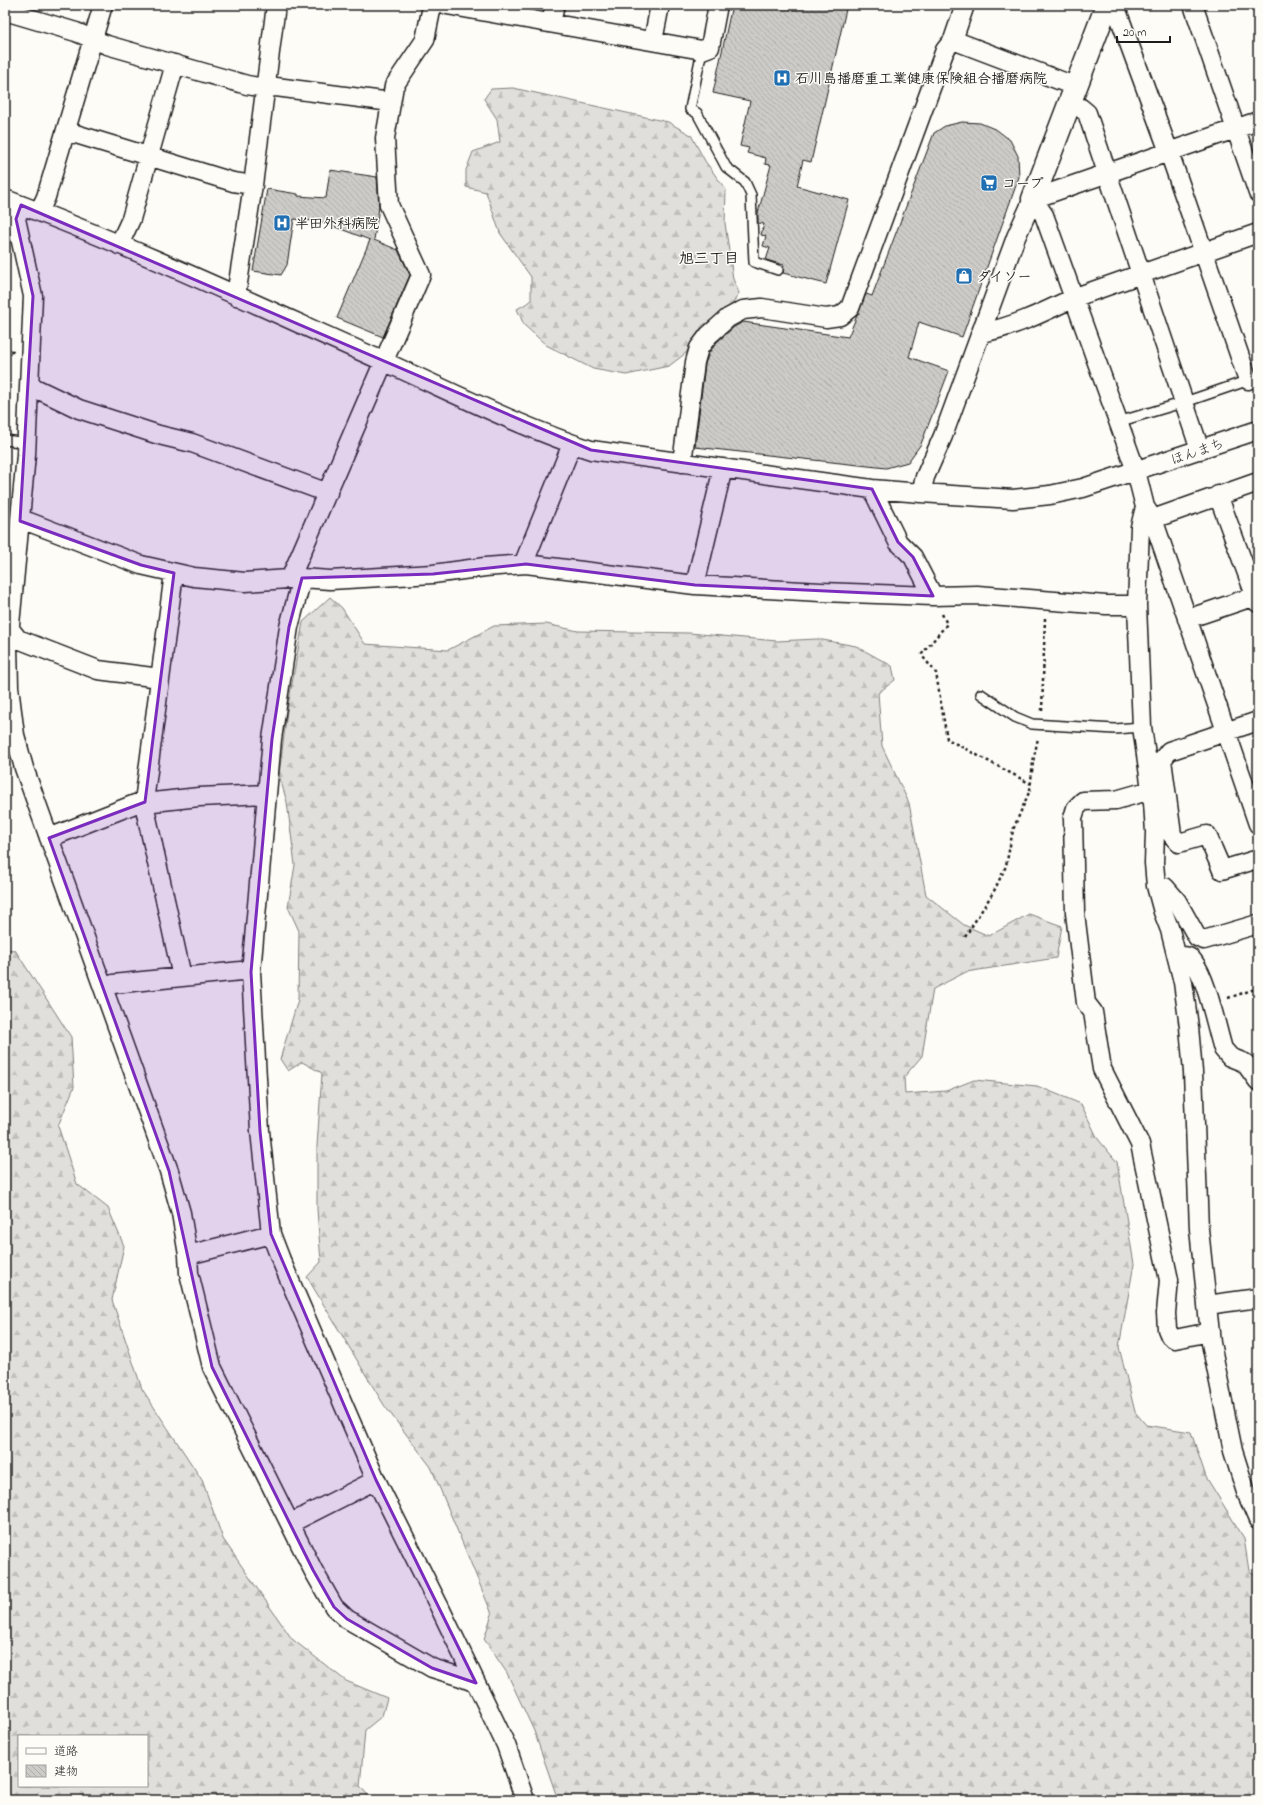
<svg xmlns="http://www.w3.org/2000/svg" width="1263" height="1805" viewBox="0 0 1263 1805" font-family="'Indie Flower','Klee One',sans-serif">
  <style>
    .forest { fill: url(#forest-firs); stroke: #7e7e7c; fill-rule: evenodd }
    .building { fill: url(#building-back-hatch); stroke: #1c1c1c }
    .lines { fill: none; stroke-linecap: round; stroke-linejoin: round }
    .lane-casing { stroke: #1c1c1c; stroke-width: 12 }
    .street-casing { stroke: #1c1c1c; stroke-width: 21 }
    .secondary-casing { stroke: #1c1c1c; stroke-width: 25 }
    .path { stroke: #1c1c1c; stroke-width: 2.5; stroke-dasharray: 3 3; stroke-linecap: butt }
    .lane { stroke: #fdfcf7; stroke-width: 9 }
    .street { stroke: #fdfcf7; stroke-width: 18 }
    .secondary { stroke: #fdfcf7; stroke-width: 22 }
    .marked { fill: #7b2cbf; fill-opacity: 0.2; stroke: #7b2cbf; stroke-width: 3; stroke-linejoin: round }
    .labels { text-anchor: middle; stroke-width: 3; stroke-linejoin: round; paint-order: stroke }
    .poi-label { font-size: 14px; font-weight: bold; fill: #1c1c1c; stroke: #fdfcf7; text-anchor: start }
    .street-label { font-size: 14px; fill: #1c1c1c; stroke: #fdfcf7 }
    .neighbourhood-label { font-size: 15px; font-weight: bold; fill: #1c1c1c; stroke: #fdfcf7 }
  </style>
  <defs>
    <pattern id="forest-firs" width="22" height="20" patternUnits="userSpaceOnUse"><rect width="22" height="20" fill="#e0dfdb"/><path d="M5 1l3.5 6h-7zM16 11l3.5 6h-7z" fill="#c0bfbb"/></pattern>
    <pattern id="building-back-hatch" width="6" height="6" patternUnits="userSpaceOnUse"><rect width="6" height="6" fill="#cccbc8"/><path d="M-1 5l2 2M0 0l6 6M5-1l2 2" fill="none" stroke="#afaeab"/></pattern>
  </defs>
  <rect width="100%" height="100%" fill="#fdfcf7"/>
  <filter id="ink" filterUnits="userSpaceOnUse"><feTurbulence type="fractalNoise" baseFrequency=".025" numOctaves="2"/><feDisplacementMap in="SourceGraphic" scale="8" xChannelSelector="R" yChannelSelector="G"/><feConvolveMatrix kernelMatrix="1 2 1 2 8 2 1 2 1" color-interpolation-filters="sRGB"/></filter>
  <g filter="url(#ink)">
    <!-- forest -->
    <path class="forest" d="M513 88 668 122 691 135 705 161 726 190 725 223 733 279 739 293 730 308 702 326 686 353 669 366 626 375 593 369 546 345 524 325 517 309 531 301V277L500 233 486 192 466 187V170L473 152 500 142 497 119 484 99 491 89Z
      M330 597 342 608 365 644 448 650 494 626 546 624 578 631 689 633 777 641 817 639 856 646 892 666 895 680 878 693 882 746 909 803 926 895 964 925 989 936 1029 914 1062 926 1056 958 966 972 933 989 922 1056 904 1077 905 1094 946 1091 974 1080 1037 1086 1081 1104 1098 1139 1117 1162 1134 1264 1119 1347 1135 1412 1146 1425 1191 1432 1206 1477 1244 1538 1249 1571 1258 1576V1800H558L534 1731 507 1673 484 1639 492 1614 431 1467 384 1405 307 1277 321 1262 317 1209V1146L322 1073 302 1062 288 1071 280 1059 298 1000 299 931 288 907 295 865 287 802 279 775 287 711 303 622Z
      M5 949 15 950 71 1037 74 1087 58 1126 77 1184 108 1208 124 1246 112 1300 142 1389 202 1480 223 1539 292 1639 346 1681 387 1698 382 1716 365 1730 360 1786 372 1800H5ZM19 1736H147V1786H19Z"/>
    <!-- building -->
    <path class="building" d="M732 5H847L811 162 803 160 797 186 849 200 826 284 783 273 784 265 766 260 770 248 763 246 766 236 761 235 764 224 758 223V213L771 165 765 164 766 158 747 153 749 148 740 146 750 101 713 93Z
      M962 122 980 123 997 130 1010 140 1018 156 1019 177 962 337 919 322 909 357 949 371 921 444 908 462 886 468 695 447 705 364 709 353 717 342 734 327 743 322 848 337 866 294 872 296 934 133 945 126Z
      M330 170 377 177 379 207 374 240 398 250 410 275 383 337 337 318 370 240 322 222 294 219 287 265 281 275 253 271 267 189 298 194V196L326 198Z"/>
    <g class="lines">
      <!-- lane casing -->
      <g class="lane-casing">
        <path id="lane" d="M702 50 690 109 697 113 726 167 745 182 751 195 754 262 778 270
          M1118 422 1185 402 1258 377
          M5 440 27 443
          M981 694 1015 717 1032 724 1115 729 1142 727"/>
      </g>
      <!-- street casing -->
      <g class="street-casing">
        <path id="street" d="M447 5 702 50 710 47 718 5
          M1112 5 1116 8 1169 152 1248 380
          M1193 5 1258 193
          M5 11 76 32 107 45 247 85 265 88 276 87 391 102
          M551 23 555 5
          M953 40 1077 87
          M653 41 660 5
          M1070 105 1081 108 1087 113 1200 450
          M66 131 233 182 253 185
          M5 199C134 247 259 306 385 362 452 392 520 427 591 450L872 489 921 493 1013 499 1050 495 1083 488 1258 430
          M1033 199 1044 215 1136 471 1145 507 1153 519 1258 824
          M21 205 16 219 33 296 26 455 8 646 9 687 15 735 24 768 169 1171 181 1213 188 1255 189 1273 212 1367 313 1570 334 1607 347 1619 432 1668 461 1677 476 1683
          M39 212 46 197 103 5
          M119 245 131 219 175 64
          M236 296 253 185 276 5
          M981 333C1014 327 1044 312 1073 298L1258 233
          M29 388H35L79 409 159 435 192 443 328 493
          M682 463 695 362 699 348 709 335 728 318 743 310 762 308 826 318 840 316 850 308 945 50 953 40 965 5
          M872 489 898 542 913 557 933 596
          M921 493 925 477 943 436 1016 237 1033 199 1258 121
          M1218 495 1258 603
          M1145 507 1140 527 1137 605 1142 727 1153 803 1155 832 1154 863 1156 886 1163 912 1170 930 1183 982 1189 1027 1193 1072 1199 1229 1211 1343 1233 1451 1246 1492 1258 1520
          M1153 519 1258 482
          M20 521 29 522 141 565 194 577 245 582 302 578 330 580 433 574 485 567 526 564 695 585 821 592 933 596 977 595 1106 605H1137
          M526 564 525 560 572 444
          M174 573 145 794 146 813 182 977
          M302 578 289 627 272 739 251 972 260 1131 271 1234 281 1260 376 1480 439 1606 506 1745 525 1800
          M290 579 421 275 389 205 385 138 394 86 425 40 431 11 434 5
          M695 585 723 468
          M1187 619 1258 595
          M5 628 10 629 18 639 98 670 160 678
          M1258 721 1169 751 1162 760 1172 835 1179 843 1207 835 1222 870 1258 859
          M1151 790 1116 800 1083 801 1076 808 1073 818 1075 913 1086 1003 1093 1012 1102 1069 1140 1144 1169 1280 1166 1313 1167 1329 1170 1336 1175 1339 1210 1332
          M49 838 135 804 199 797 267 794
          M1156 886 1165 887 1177 901 1197 937 1204 940 1258 924
          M1177 956C1183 956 1189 955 1193 961 1207 979 1216 1026 1223 1049L1230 1057 1245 1063 1258 1081
          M103 987 113 984 241 971 251 972
          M188 1255 271 1234
          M1207 1305 1258 1298
          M291 1523 376 1480"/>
      </g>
      <!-- secondary casing -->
      <g class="secondary-casing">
        <path id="secondary" d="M1033 199 1107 5"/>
      </g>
      <!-- path -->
      <path class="path" d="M5 351H14
        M942 614 947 624 922 654 923 657 936 673 947 739 1031 784
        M1042 711 1045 618
        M965 937 994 891 1006 866 1013 830 1030 790 1033 762 1038 738
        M1228 998 1258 988"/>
      <!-- lane -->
      <use href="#lane" class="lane"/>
      <!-- street -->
      <use href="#street" class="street"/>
      <!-- secondary -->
      <use href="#secondary" class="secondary"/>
    </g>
  </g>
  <!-- marked area -->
  <path class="marked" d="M21 205 591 450 872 489 898 542 913 557 933 596 695 585 526 564 433 574 302 578 289 627 272 739 251 972 260 1131 271 1234 376 1480 476 1683 432 1668 347 1619 334 1607 313 1570 212 1367 169 1171 49 838 145 802 174 573 141 565 20 521 33 296 16 219Z"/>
  <!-- icons -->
  <defs>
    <g id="hospital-square" transform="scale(0.9)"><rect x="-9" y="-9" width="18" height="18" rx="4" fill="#1f6fb2" stroke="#fdfcf7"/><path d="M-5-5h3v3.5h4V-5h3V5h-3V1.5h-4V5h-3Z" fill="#fff"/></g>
    <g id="supermarket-square" transform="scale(0.9)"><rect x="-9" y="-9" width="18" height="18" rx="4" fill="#1f6fb2" stroke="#fdfcf7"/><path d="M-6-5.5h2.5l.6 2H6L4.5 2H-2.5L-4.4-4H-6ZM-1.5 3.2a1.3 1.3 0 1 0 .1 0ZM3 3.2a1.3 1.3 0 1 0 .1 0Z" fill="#fff"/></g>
    <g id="shop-square" transform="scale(0.9)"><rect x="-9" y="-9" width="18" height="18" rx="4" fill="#1f6fb2" stroke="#fdfcf7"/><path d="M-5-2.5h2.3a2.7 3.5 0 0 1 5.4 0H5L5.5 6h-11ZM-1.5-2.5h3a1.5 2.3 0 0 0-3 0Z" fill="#fff"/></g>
  </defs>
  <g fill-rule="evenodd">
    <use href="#hospital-square" x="782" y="78"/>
    <use href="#supermarket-square" x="989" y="183"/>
    <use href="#hospital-square" x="282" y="223"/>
    <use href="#shop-square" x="964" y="276"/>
  </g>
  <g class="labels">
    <!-- poi labels -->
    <g class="poi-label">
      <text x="795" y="83">石川島播磨重工業健康保険組合播磨病院</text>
      <text x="1002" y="188">コープ</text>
      <text x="295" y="228">半田外科病院</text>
      <text x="977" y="281">ダイソー</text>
    </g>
    <!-- street labels -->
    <g class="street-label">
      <text transform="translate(1197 451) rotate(-19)" y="5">ほんまち</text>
    </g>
    <!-- neighbourhood labels -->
    <g class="neighbourhood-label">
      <text x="709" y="263">旭三丁目</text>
    </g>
  </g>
  <!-- margin -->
  <rect width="1263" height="1805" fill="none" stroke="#fdfcf7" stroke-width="20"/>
  <rect x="10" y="10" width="1243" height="1785" fill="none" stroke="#1c1c1c" stroke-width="1.5" filter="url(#ink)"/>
  <!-- legend -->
  <rect x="18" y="1735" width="130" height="52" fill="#fdfcf7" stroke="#a3a29f"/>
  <rect x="26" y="1748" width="20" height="6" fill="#fdfcf7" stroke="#a3a29f"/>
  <text x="54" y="1755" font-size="12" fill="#1c1c1c">道路</text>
  <rect x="26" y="1765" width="20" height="12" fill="url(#building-back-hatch)" stroke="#a3a29f"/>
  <text x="54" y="1775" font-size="12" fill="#1c1c1c">建物</text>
  <!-- scale -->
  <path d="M1117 36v6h53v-6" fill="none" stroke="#1c1c1c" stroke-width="2"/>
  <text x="1123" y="36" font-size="12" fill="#1c1c1c" stroke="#fdfcf7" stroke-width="3" paint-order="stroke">20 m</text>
</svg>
